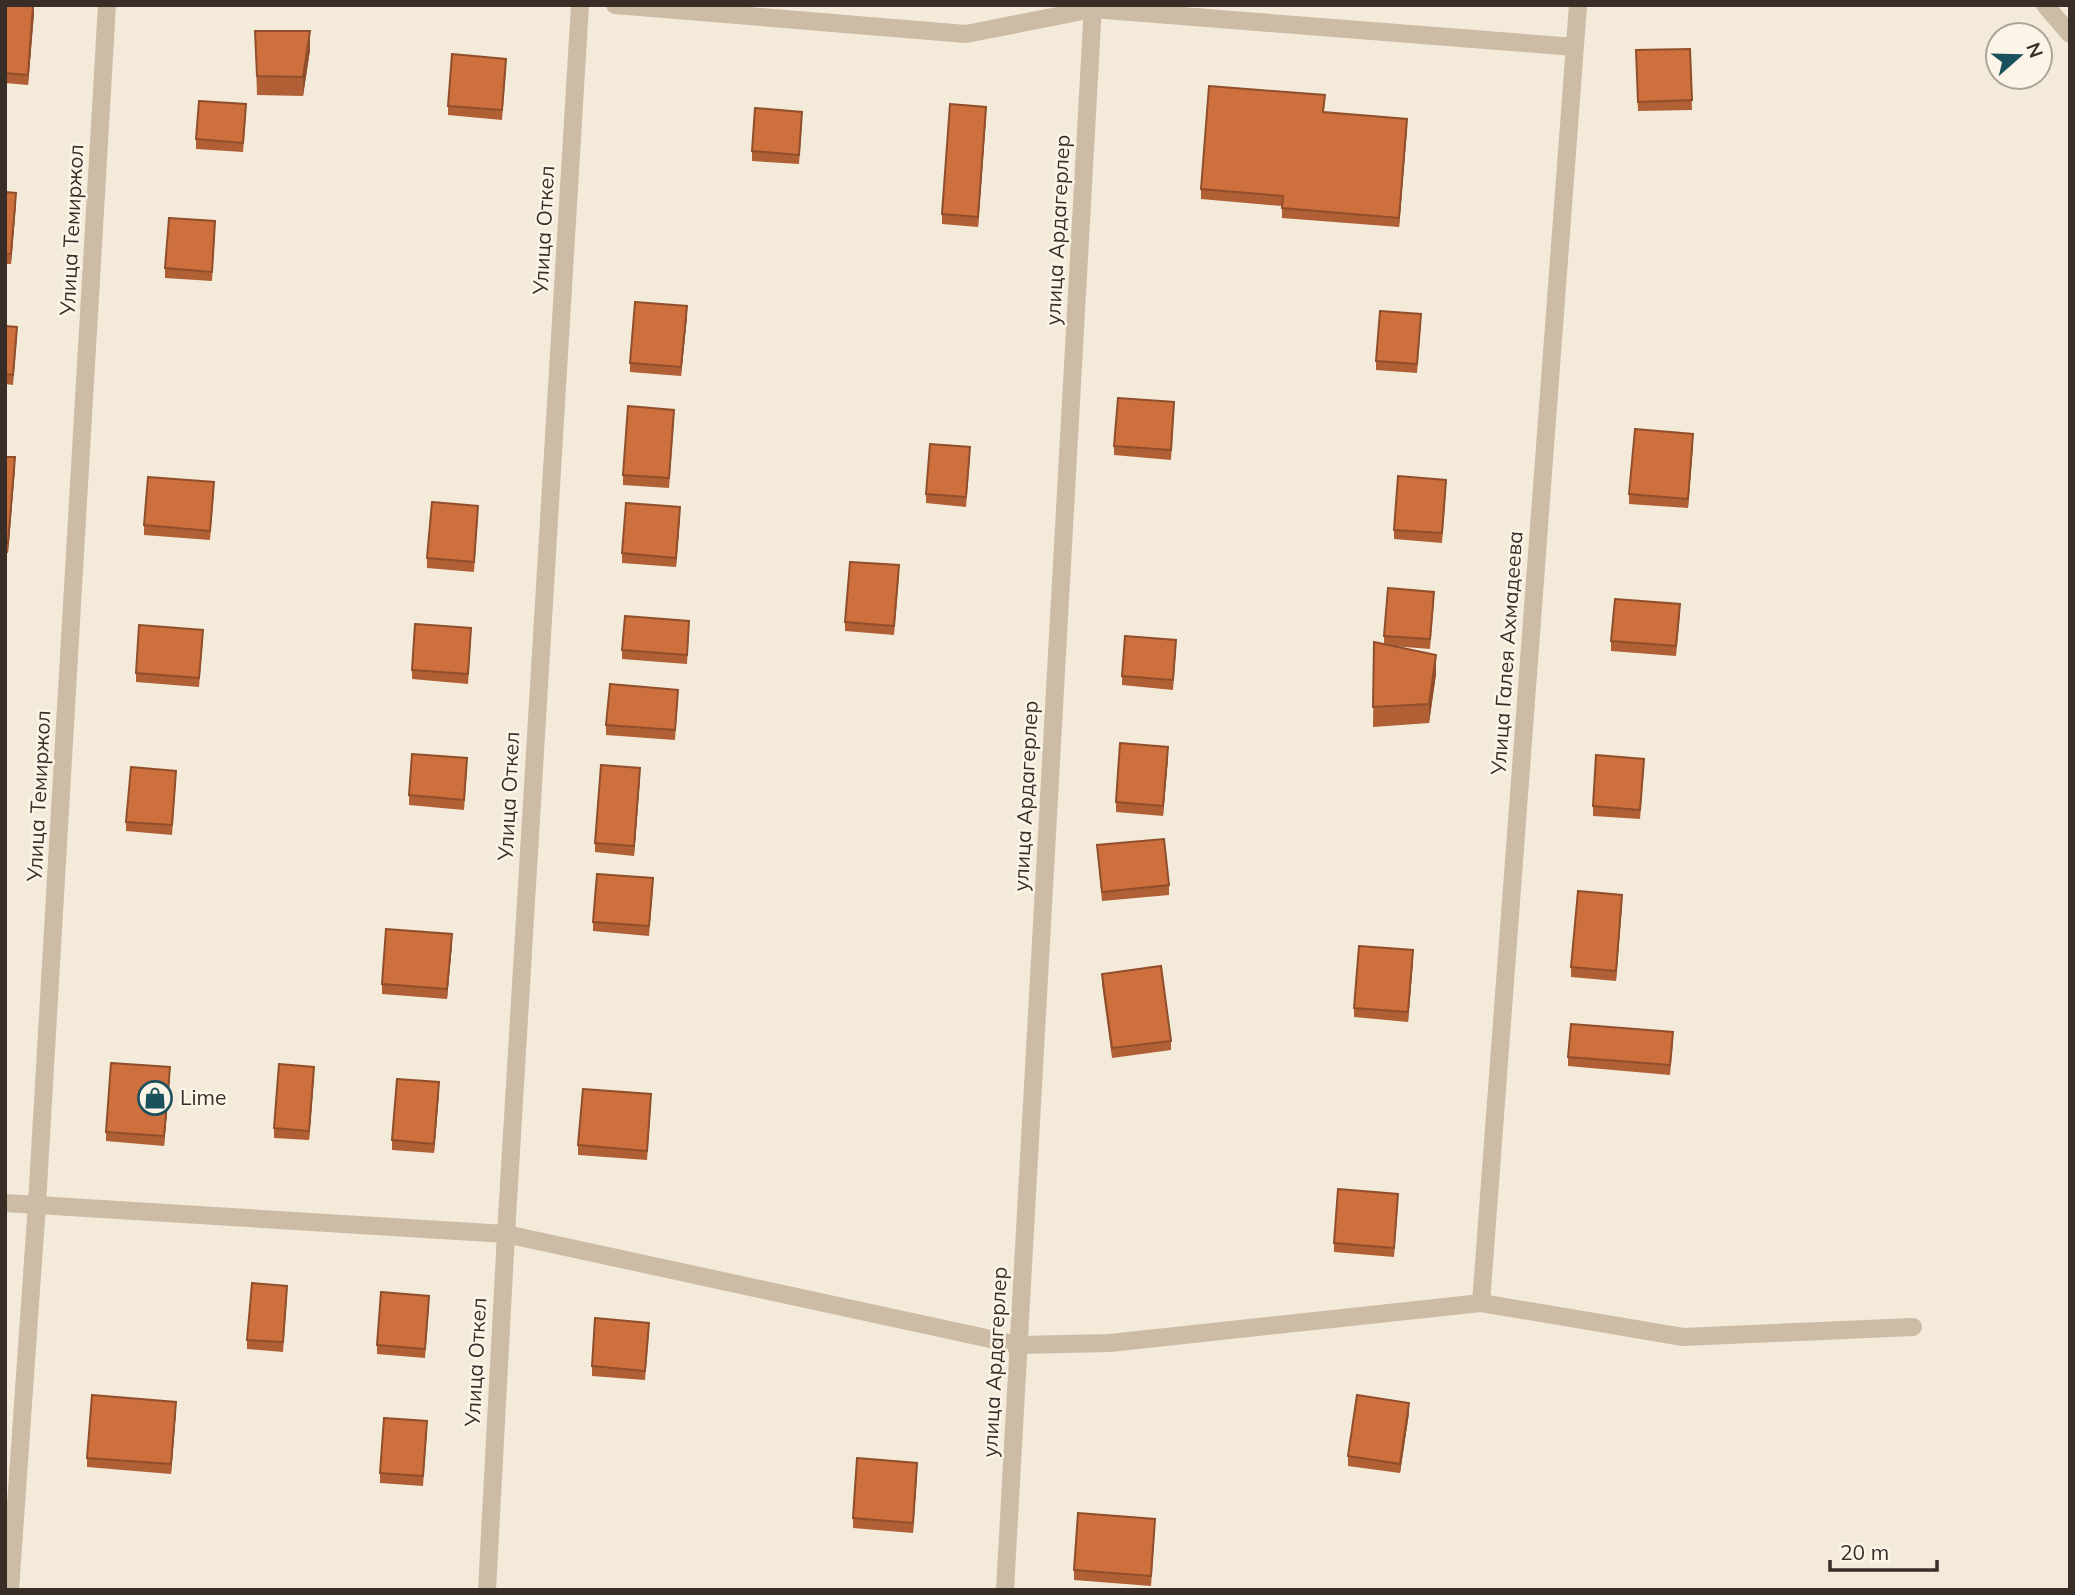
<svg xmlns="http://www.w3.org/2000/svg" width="2075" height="1595" viewBox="0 0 2075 1595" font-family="Mulish,sans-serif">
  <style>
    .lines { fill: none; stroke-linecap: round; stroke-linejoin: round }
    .service { stroke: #ccbba5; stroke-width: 18 }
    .minor { stroke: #ccbba5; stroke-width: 18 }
    .wall { fill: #b15f35 }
    .shaded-wall { fill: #904e2b }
    .building { fill: #ce6f3e; stroke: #904e2b; stroke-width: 2 }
    .labels { text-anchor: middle; stroke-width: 5; stroke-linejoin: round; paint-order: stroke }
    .street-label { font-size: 21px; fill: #382e27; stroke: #fbf4e7 }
    .poi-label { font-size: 21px; fill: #382e27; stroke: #fbf4e7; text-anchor: start }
  </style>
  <rect width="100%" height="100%" fill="#f3eada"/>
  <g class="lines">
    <!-- service -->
    <path class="service" d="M5 1203 506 1234 1018 1345 1110 1343 1481 1303 1683 1337 1913 1327"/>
    <!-- minor -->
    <path class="minor" d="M615 5 966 34 1093 9 1575 47
      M2045 5 2070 34
      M1481 1303 1578 5
      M10 1590 37 1204 107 5
      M487 1590 506 1234 580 5
      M1005 1590 1093 5"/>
  </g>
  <!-- wall -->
  <path class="wall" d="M5 5 34 13 28 85 5 83Z
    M255 31 310 50 303 96 257 95Z
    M1690 49 1692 110 1638 111 1636 50Z
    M506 69 502 120 448 115V106Z
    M1324 112 1407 128 1399 227 1282 218V206L1201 199V189Z
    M246 114 243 152 196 149V139Z
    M986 117 978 227 942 224V214Z
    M802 122 799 164 752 161V151Z
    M5 192 16 203 11 264H5Z
    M215 231 212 281 165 278V268Z
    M687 316 681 376 630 372V363Z
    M1421 323 1417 373 1376 370V361Z
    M5 326 17 337 13 385 5 384Z
    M1174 412 1171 460 1114 455V446Z
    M674 420 669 488 623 485V475Z
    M1693 444 1688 508 1629 504V494Z
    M5 457 15 467 8 553H5Z
    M970 457 966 507 926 503V494Z
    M1446 490 1442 543 1394 539V530Z
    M214 492 210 540 144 535V525Z
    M478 515 474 572 427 568V558Z
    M680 517 676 567 622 563V553Z
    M899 575 894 635 845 631V622Z
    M1434 602 1430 649 1393 646 1436 674 1429 723 1373 727 1374 642 1384 644V636Z
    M1680 614 1676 656 1611 651V641Z
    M689 631 687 664 622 659V650Z
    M471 638 468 684 412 679V670Z
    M203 639 199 687 136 682V673Z
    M1176 649 1173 690 1122 685V676Z
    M678 699 675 740 606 735V725Z
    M1168 757 1163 816 1116 812V802Z
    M467 768 464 810 409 805V795Z
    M1644 768 1640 819 1593 816V806Z
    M640 778 634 856 595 852V843Z
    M176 780 172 835 126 831V822Z
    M1097 845 1169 885V895L1102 901Z
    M653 888 649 936 593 931V922Z
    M1622 904 1616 981 1571 977V967Z
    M452 944 447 999 382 994V984Z
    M1413 960 1408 1022 1354 1017V1008Z
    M1102 974 1171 1041V1050L1112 1058 1102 984Z
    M1673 1042 1670 1075 1568 1066V1057Z
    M314 1076 309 1140 274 1138V1128Z
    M170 1077 164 1146 106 1141V1132Z
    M439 1092 434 1153 392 1150V1140Z
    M651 1104 647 1160 578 1155V1145Z
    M1398 1203 1394 1257 1334 1252V1243Z
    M287 1296 283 1352 247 1349V1340Z
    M429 1306 425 1358 377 1354V1345Z
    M649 1332 645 1380 592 1376V1366Z
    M176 1411 171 1474 87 1467V1458Z
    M1409 1413 1400 1473 1348 1466V1456Z
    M427 1431 423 1486 380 1483V1473Z
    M917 1473 913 1533 853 1528V1518Z
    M1155 1528 1151 1586 1074 1580V1570Z"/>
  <!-- shaded-wall -->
  <path class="shaded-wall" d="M33 5 34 13 28 85V75Z
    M310 31V50L303 96V77Z
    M986 107V117L978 227V217Z
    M1407 119V128L1399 227V218Z
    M16 193V203L11 264V254Z
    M687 306V316L681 376V367Z
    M1693 434V444L1688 508V499Z
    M15 457V467L8 553V543Z
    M680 507V517L676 567V558Z
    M1436 655V674L1429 723V704Z
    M1168 747V757L1163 816V806Z
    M640 768V778L634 856V846Z
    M1622 895V904L1616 981V971Z
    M452 934V944L447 999V989Z
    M1413 950V960L1408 1022V1012Z
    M170 1067V1077L164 1146V1136Z
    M314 1067V1076L309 1140V1131Z
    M439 1082V1092L434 1153V1144Z
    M176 1402V1411L171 1474V1464Z
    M1409 1403V1413L1400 1473V1464Z
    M917 1463V1473L913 1533V1523Z"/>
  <!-- building -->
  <path class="building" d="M5 5H33L28 75 5 73Z
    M255 31H310L303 77 257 76Z
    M1690 49 1692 100 1638 102 1636 50Z
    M452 54 506 59 502 110 448 106Z
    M1209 86 1325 95 1323 112 1407 119 1399 218 1282 208 1283 196 1201 189Z
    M199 101 246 104 243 143 196 139Z
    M950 104 986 107 978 217 942 214Z
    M755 108 802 112 799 155 752 151Z
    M5 192 16 193 11 254H5Z
    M169 218 215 221 212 272 165 268Z
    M635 302 687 306 681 367 630 363Z
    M1380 311 1421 314 1417 364 1376 361Z
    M5 326 17 327 13 375 5 374Z
    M1118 398 1174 402 1171 450 1114 446Z
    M628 406 674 410 669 478 623 475Z
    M1635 429 1693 434 1688 499 1629 494Z
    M930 444 970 447 966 497 926 494Z
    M5 457H15L8 543H5Z
    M1398 476 1446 480 1442 533 1394 530Z
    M148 477 214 482 210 531 144 525Z
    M432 502 478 506 474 562 427 558Z
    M626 503 680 507 676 558 622 553Z
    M850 562 899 565 894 626 845 622Z
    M1388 588 1434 592 1430 639 1384 636Z
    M1615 599 1680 604 1676 646 1611 641Z
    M625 616 689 621 687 655 622 650Z
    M415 624 471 628 468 674 412 670Z
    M139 625 203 630 199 678 136 673Z
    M1125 636 1176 640 1173 680 1122 676Z
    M1374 642 1436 655 1429 704 1373 707Z
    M610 684 678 690 675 730 606 725Z
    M1120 743 1168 747 1163 806 1116 802Z
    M412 754 467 758 464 800 409 795Z
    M1596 755 1644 759 1640 810 1593 806Z
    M601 765 640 768 634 846 595 843Z
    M131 767 176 771 172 825 126 822Z
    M1164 839 1169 885 1102 892 1097 845Z
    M597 874 653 878 649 926 593 922Z
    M1578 891 1622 895 1616 971 1571 967Z
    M386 929 452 934 447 989 382 984Z
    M1359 946 1413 950 1408 1012 1354 1008Z
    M1161 966 1171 1041 1112 1048 1102 974Z
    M1571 1024 1673 1032 1670 1065 1568 1057Z
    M111 1063 170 1067 164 1136 106 1132Z
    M279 1064 314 1067 309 1131 274 1128Z
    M397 1079 439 1082 434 1144 392 1140Z
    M583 1089 651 1094 647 1151 578 1145Z
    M1338 1189 1398 1194 1394 1248 1334 1243Z
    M252 1283 287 1286 283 1342 247 1340Z
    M381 1292 429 1296 425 1349 377 1345Z
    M595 1318 649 1323 645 1371 592 1366Z
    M92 1395 176 1402 171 1464 87 1458Z
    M1357 1395 1409 1403 1400 1464 1348 1456Z
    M384 1418 427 1421 423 1476 380 1473Z
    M857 1458 917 1463 913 1523 853 1518Z
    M1078 1513 1155 1519 1151 1576 1074 1570Z"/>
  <!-- icons -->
  <defs>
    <g id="shop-ring" transform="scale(1.75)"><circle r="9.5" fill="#fbf4e7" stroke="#1a515c" stroke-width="1.5"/><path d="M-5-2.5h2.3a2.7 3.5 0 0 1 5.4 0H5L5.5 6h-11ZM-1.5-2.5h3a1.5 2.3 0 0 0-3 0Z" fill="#1a515c"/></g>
  </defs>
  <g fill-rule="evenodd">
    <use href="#shop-ring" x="155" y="1098"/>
  </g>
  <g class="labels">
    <!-- street labels -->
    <g class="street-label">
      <text transform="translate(72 230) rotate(-87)" y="7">Улица Темиржол</text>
      <text transform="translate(544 230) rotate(-87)" y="7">Улица Откел</text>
      <text transform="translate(1058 230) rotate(-87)" y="7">улица Ардагерлер</text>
      <text transform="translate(1507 653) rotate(-86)" y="7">Улица Галея Ахмадеева</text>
      <text transform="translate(39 796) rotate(-87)" y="7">Улица Темиржол</text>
      <text transform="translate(509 796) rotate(-87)" y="7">Улица Откел</text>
      <text transform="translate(1026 796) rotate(-87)" y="7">улица Ардагерлер</text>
      <text transform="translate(476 1362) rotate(-87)" y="7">Улица Откел</text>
      <text transform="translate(995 1362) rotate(-87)" y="7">улица Ардагерлер</text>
    </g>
    <!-- poi labels -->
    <g class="poi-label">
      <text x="180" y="1105">Lime</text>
    </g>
  </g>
  <!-- border -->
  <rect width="2075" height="1595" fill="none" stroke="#382e27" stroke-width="14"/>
  <!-- north arrow -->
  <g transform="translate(2019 56) rotate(70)"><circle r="33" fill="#fbf4e7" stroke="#ada59a" stroke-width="2"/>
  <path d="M0-5L12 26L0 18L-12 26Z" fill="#1a515c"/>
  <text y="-10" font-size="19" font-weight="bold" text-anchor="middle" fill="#382e27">N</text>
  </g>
  <!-- scale -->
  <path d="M1830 1560v10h107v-10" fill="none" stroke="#382e27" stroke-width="3.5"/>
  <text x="1840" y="1560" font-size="21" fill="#382e27" stroke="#fbf4e7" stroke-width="5" paint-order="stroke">20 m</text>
</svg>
